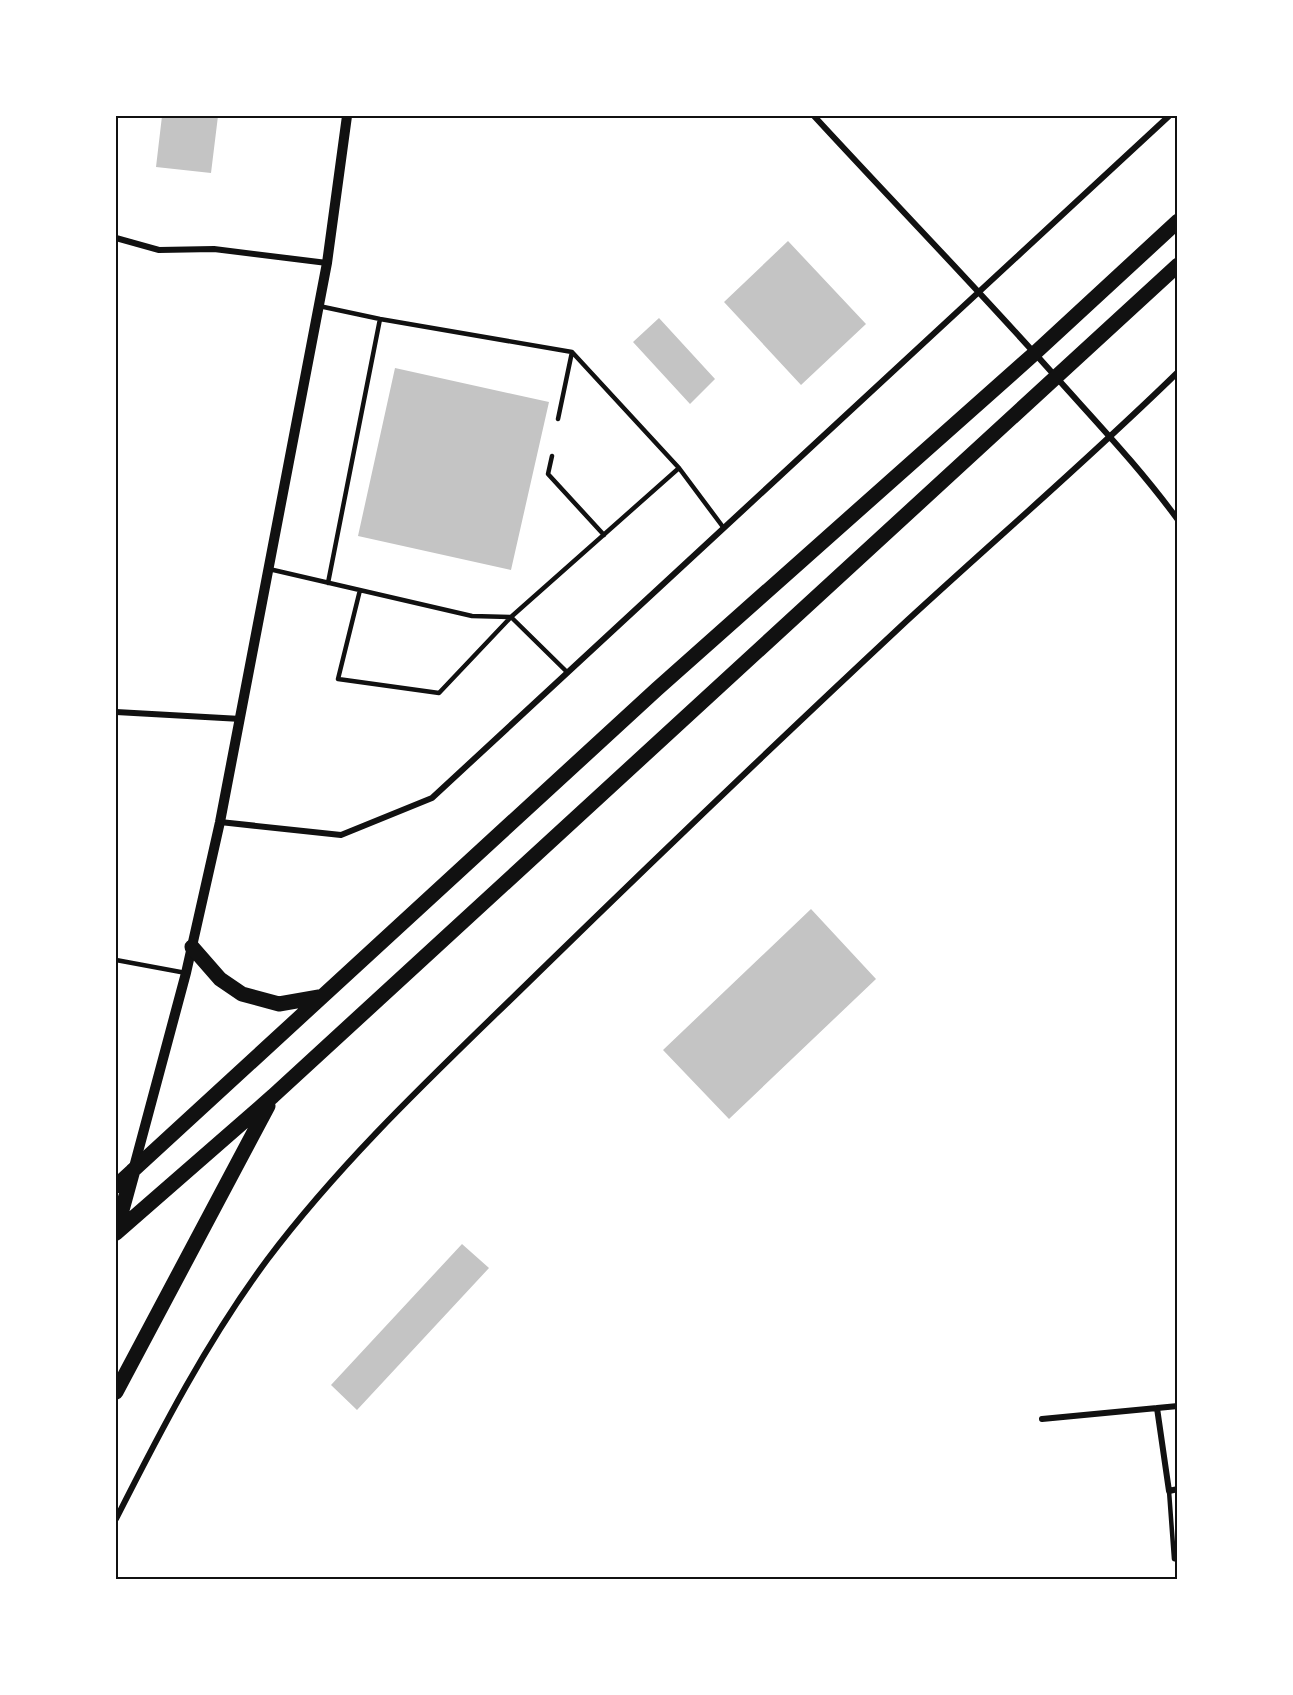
<svg xmlns="http://www.w3.org/2000/svg" width="1293" height="1695" viewBox="0 0 1293 1695" font-family="Figtree,sans-serif">
  <style>
    .building { fill: #c4c4c4 }
    .lines { fill: none; stroke-linecap: round; stroke-linejoin: round }
    .service { stroke: #111; stroke-width: 4.5 }
    .minor { stroke: #111; stroke-width: 6 }
    .tertiary { stroke: #111; stroke-width: 10 }
    .primary { stroke: #111; stroke-width: 15 }
    .neatline { fill: none; stroke: #111; stroke-width: 2 }
  </style>
  <rect width="100%" height="100%" fill="#fff"/>
  <!-- building -->
  <path class="building" d="M162 116H218L211 173 156 167Z
    M788 241 866 324 801 385 724 302Z
    M659 318 715 379 690 404 633 342Z
    M395 368 549 402 511 570 358 536Z
    M811 909 876 979 729 1119 663 1050Z
    M462 1244 489 1268 357 1410 331 1385Z"/>
  <g class="lines">
    <!-- service -->
    <path class="service" d="M319 306 380 319 572 352 679 468 723 527
      M558 419 572 352
      M552 456 548 474 604 535
      M269 569 472 616 511 617 567 672
      M328 583 380 319
      M360 590 338 679 439 693 511 617 679 468
      M116 960 186 973
      M1169 1491 1174 1559 1178 1560"/>
    <!-- minor -->
    <path class="minor" d="M814 116C894 203 977 288 1056 377 1098 424 1141 469 1178 520
      M116 238 159 250 214 249 327 263
      M116 712 241 719
      M220 822 341 835 432 798 1169 116
      M1157 1408 1169 1491 1178 1489
      M1042 1419 1178 1406
      M116 1519C161 1430 207 1341 267 1260 346 1155 444 1065 538 973 657 857 777 742 898 629 991 543 1087 461 1178 372"/>
    <!-- tertiary -->
    <path class="tertiary" d="M134 1167 186 973 220 822 327 263 347 116"/>
    <!-- primary -->
    <path class="primary" d="M192 947 220 979 242 994 279 1004 319 997
      M116 1186 657 689 1035 353 1178 221
      M116 1232 133 1170
      M116 1233 273 1096 1178 265
      M116 1392 268 1106"/>
  </g>
  <!-- border -->
  <rect width="1293" height="1695" fill="none" stroke="#ffffff" stroke-width="234"/>
  <rect x="117" y="117" width="1059" height="1461" class="neatline"/>
</svg>
